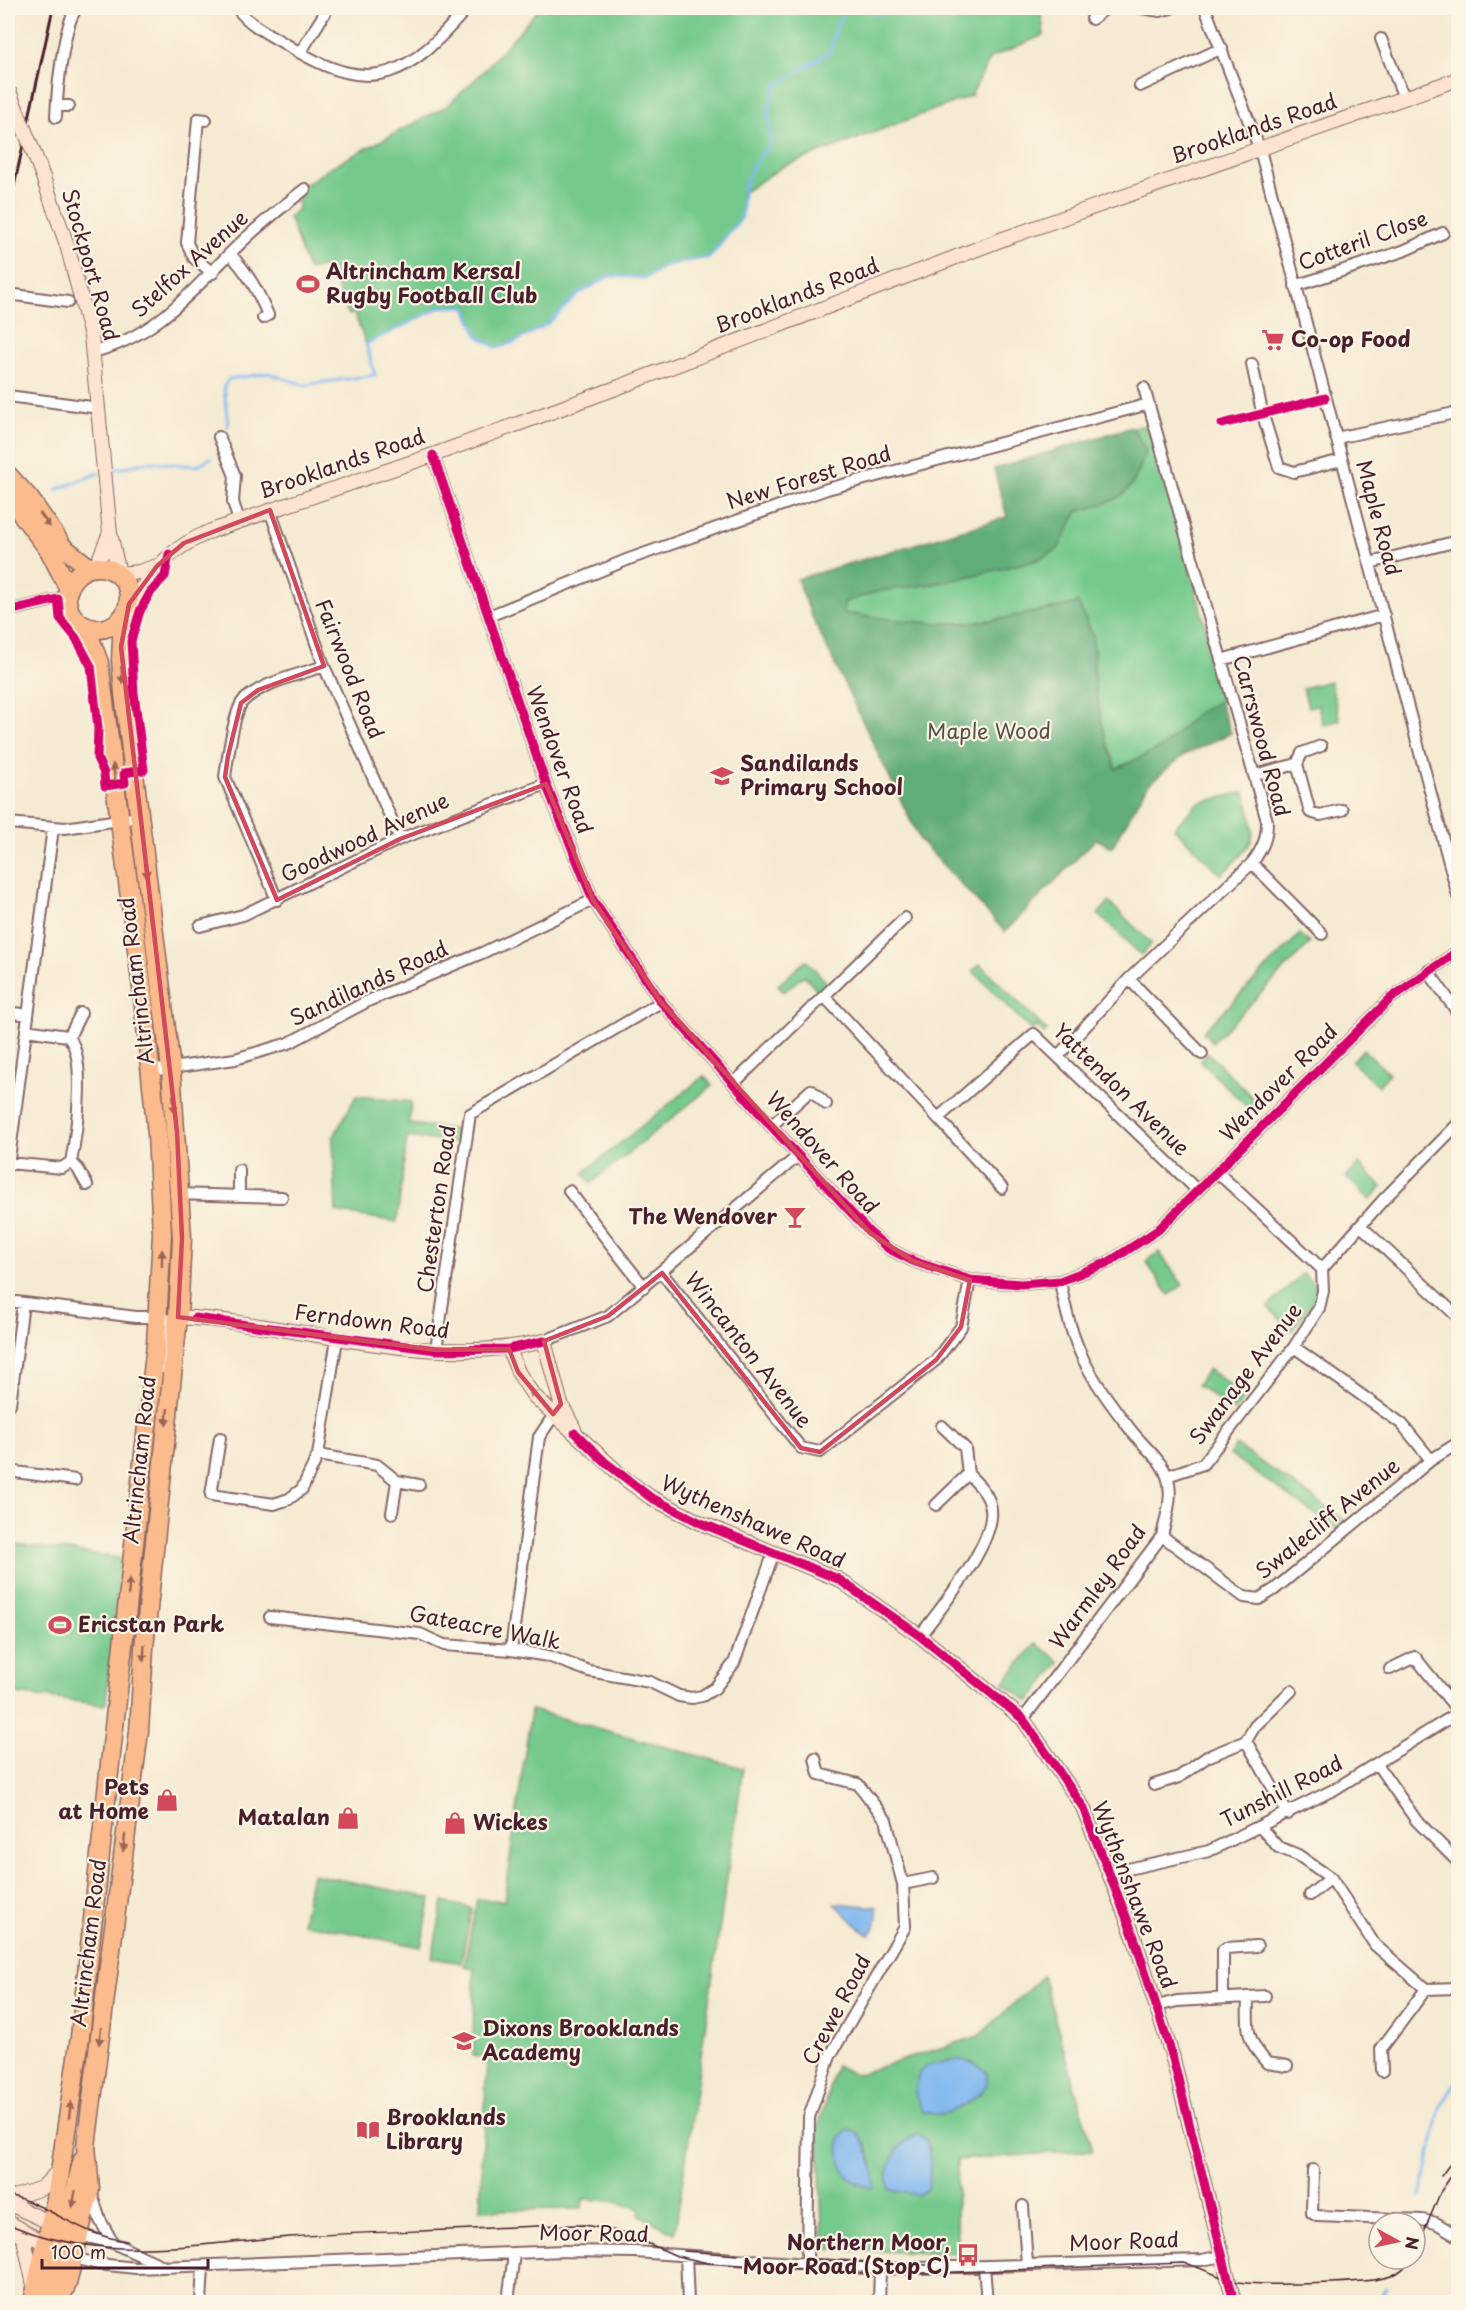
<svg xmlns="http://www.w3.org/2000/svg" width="1466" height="2310" viewBox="0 0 1466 2310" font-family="'Playpen Sans',sans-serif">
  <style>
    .green { fill: #75c98c; stroke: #60745c; stroke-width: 1.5 }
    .forest { fill: #60ad78; stroke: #556652; stroke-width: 1.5 }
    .water { fill: #7eb7ef; stroke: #646b8d; stroke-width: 1.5 }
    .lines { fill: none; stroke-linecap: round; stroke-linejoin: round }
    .stream { stroke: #7eb7ef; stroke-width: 3 }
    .street-casing { stroke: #866665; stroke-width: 14 }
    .secondary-casing { stroke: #866665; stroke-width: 16 }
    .highway-casing { stroke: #866665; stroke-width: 21 }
    .street { stroke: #fff; stroke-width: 10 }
    .secondary { stroke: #fde4d1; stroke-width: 14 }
    .highway { stroke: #fbbb8c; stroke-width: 18 }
    .tram { stroke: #4a1f2b; stroke-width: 1.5 }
    .rail { stroke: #4a1f2b; stroke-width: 3 }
    .secondary-bridge-casing { stroke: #866665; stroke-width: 16; stroke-linecap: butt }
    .secondary-bridge { stroke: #fde4d1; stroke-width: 14 }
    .cycleway-casing { stroke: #fcf5e5; stroke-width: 13 }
    .cycleway { stroke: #d6006c; stroke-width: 9 }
    .oneway { fill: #9a6557 }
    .oneway2 { fill: #a4827e }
    .marked { fill: none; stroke: #d1495b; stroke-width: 4.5; stroke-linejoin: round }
    .labels { text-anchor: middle; stroke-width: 4.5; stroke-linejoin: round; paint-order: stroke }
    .street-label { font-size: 21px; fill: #4a1f2b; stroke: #fcf5e5 }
    .poi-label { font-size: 21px; font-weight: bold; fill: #4a1f2b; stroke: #fcf5e5; text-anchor: start }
    .park-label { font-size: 21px; fill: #575248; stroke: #fcf5e5 }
  </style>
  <rect width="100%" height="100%" fill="#fcf5e5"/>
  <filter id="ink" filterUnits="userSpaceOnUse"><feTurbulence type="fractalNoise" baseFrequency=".0167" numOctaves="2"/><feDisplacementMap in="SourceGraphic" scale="12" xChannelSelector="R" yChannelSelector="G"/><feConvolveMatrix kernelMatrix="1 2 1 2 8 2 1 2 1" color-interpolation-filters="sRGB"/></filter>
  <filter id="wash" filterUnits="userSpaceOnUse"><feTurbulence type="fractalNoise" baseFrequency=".008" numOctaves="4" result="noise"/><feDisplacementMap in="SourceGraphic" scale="24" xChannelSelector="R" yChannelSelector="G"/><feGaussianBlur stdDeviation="1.35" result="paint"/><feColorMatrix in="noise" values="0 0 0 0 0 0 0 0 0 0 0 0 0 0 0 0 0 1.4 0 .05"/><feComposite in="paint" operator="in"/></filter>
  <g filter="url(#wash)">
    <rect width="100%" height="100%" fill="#f5ead2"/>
    <!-- green -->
    <path class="green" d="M540 8H1040L1044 35 990 58 971 96 782 167 742 193V217L710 257 666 265 646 278 608 276 577 295 549 323 517 341 497 348 478 336 465 306 441 307 366 344 354 313 349 315 328 266 308 270 289 217 298 209 296 191 331 167 447 106 479 76Z
      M1151 425 1225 698 1197 713 1163 747 1116 769 1103 729 1095 687 1093 636 1078 603C1036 612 993 623 950 623 914 623 879 618 844 613V602L880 591 945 582 1037 560 1058 549 1077 512C1122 498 1131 499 1146 450L1132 427Z
      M1330 681 1340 720 1323 725 1318 705 1308 707 1303 688Z
      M1245 792C1257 844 1259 837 1221 875L1174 828 1198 803Z
      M1109 902 1152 944 1141 955 1098 914Z
      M1300 934 1310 943 1213 1042 1203 1032Z
      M806 960 829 985 820 993 804 975 784 992 778 985Z
      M980 964 1047 1031 1044 1034 1037 1026 1032 1031 973 971Z
      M1363 1049 1389 1074 1378 1086 1352 1062Z
      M1208 1053 1257 1102 1250 1110 1200 1061Z
      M704 1076 712 1086 591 1183 583 1173Z
      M356 1096 411 1102 409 1124 458 1130 456 1143 407 1137 397 1222 336 1212 333 1138Z
      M1359 1164 1382 1187 1370 1200 1346 1177Z
      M1159 1252 1183 1285 1169 1295 1146 1262Z
      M1303 1273 1319 1289V1293L1292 1331 1268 1307Z
      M1208 1369 1246 1396 1235 1411 1197 1385Z
      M1236 1445 1348 1522 1338 1530 1230 1455Z
      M8 1543 120 1558 106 1702 104 1705 8 1693Z
      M1036 1643 1060 1662 1029 1702 1003 1683Z
      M531 1710 743 1768 675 2233 639 2215 640 2209 611 2201 583 2199 582 2209 480 2210 487 2058 473 2056 474 1969 464 1966 477 1899 504 1901Z
      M312 1874 431 1898 421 1947 302 1923Z
      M443 1902 472 1908 461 1963 432 1958Z
      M1043 1976 1093 2150 957 2160V2254L823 2249 818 2127 836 2065 855 2075 979 2036Z"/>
    <!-- forest -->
    <path class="forest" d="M1132 427 1146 450C1131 499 1122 498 1077 512L1058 549 1037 560 945 582 880 591 844 602V613C879 618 914 623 950 623 993 623 1036 612 1078 603L1093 636 1095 687 1103 729 1116 769 1163 747 1197 713 1219 701 1231 733 1184 755 1148 785 1112 847 1096 839 1005 932 920 840 811 615 797 579 1007 517 994 469Z"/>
    <!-- water -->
    <path class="water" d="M834 1903 877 1907C877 1918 877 1927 870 1935L865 1933Z
      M952 2060C967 2059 975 2063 987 2072V2085C973 2103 944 2121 922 2111L915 2093 919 2073 927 2066Z
      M848 2130 859 2133C868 2148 877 2170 873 2188 844 2183 837 2165 840 2138Z
      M917 2134 927 2140 931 2167 928 2189 918 2195 890 2190C882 2168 897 2144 917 2134Z"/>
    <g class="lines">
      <!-- stream -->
      <path class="stream" d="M862 8 878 14 892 8
        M228 426 224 386 229 379 268 373 304 385 375 375 366 344 441 307 465 306 478 336 497 348 517 341 549 323 577 295 609 276 646 278 666 265 710 257 742 217C741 183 749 168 771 142L768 113 776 85 830 52 838 22 850 8
        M108 471 148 462 196 466 211 458
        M56 490 99 473
        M1421 2197 1440 2108 1458 2079
        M1377 2302 1387 2288"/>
    </g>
  </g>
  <g filter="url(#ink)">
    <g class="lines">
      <!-- street casing -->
      <g class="street-casing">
        <path id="street" d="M237 8C250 26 272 36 292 48 374 98 409 75 467 8
          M1142 8 1160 11 1171 8
          M1205 8 1260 150 1458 896
          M1092 19 1106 8
          M1381 39 1404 98
          M300 53 328 8
          M1140 86 1222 48
          M57 106H69
          M56 117C57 94 63 24 77 8
          M206 120 198 119 187 243 194 258 213 273
          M230 254C248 273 258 291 268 315L263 318
          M1295 286 1403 251 1443 233
          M8 297 15 295 68 302
          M93 352C162 335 196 284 245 239 264 221 285 205 305 189
          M1252 364 1262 412 1279 467 1294 472 1342 460
          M8 396 99 408
          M219 437 235 476 233 502 239 521
          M1336 438 1450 414
          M433 455 546 784 593 900 661 1002 771 1126 870 1233 889 1249 913 1261 970 1280 1021 1284 1060 1281 1109 1262 1158 1230 1391 998 1458 951
          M270 510 324 666 400 839
          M1370 563 1458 541
          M8 611 67 597
          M489 616 629 559 827 489 1149 404
          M1221 660 1384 615
          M1297 764 1310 812 1320 815 1342 810
          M1254 775 1297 764 1302 753 1321 746
          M8 823 65 828 139 817
          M1252 863 1322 934
          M277 900 225 777C227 762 234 711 243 701 263 682 298 675 324 666
          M200 926 243 915 400 839 546 784
          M1428 971 1458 1013
          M1129 979 1202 1054
          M824 996 905 918
          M8 1012 28 1015
          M69 1037 81 1013
          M1059 1055 1129 979 1252 863C1263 848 1267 839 1267 821L1144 388
          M150 1071 235 1059 289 1043 368 1001 482 953 593 900
          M734 1083 824 996 938 1118 1034 1034 1197 1190
          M938 1118 1002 1188
          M771 1126 811 1090 826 1104
          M71 1162 78 1169 87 1185
          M8 1163 62 1168 71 1162C76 1137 88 1053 67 1036L26 1030
          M8 1166 53 828
          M569 1191 644 1287
          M175 1194 282 1197
          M239 1196V1170
          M1361 1226 1458 1317
          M1322 1269 1383 1200 1458 1124
          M662 1273 801 1448 820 1452 936 1360 961 1327 970 1280
          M8 1301 136 1317H163
          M544 1341 608 1316 798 1156
          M1294 1347 1402 1424 1431 1460
          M436 1350 470 1114 661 1002
          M10 1404 23 1303
          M220 1438 211 1495 274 1504 289 1499 302 1489 318 1455 337 1339
          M318 1455 377 1465 397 1481 419 1485
          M8 1471 75 1480
          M1167 1476 1203 1464 1294 1347 1319 1308 1323 1291 1322 1269 1217 1172
          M936 1505 968 1474 965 1448 942 1426
          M392 1513 397 1481
          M1162 1536 1244 1597 1259 1599 1275 1589 1431 1460 1458 1443
          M270 1617 420 1634 444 1645 511 1650 548 1656 589 1671 650 1682 679 1696 692 1698 702 1696 715 1688 734 1663 774 1552
          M920 1636C940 1608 1001 1538 990 1504 987 1492 976 1482 968 1474
          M511 1650 539 1437 558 1409
          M1390 1669 1415 1657 1458 1711
          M1023 1719 1162 1536C1166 1517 1174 1495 1167 1476 1161 1459 1141 1444 1130 1429 1088 1375 1072 1349 1060 1281
          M1246 1741 1288 1814
          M1377 1764 1416 1820 1458 1862
          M1154 1785 1179 1777 1207 1757 1246 1741 1255 1726 1291 1691
          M1260 1827 1278 1847 1298 1855 1331 1878 1375 1945 1426 1989 1458 1988
          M1110 1873 1209 1851 1335 1789 1458 1713
          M903 1884 933 1878
          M1310 1895 1331 1878
          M1223 1998V1950L1226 1948 1257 1946
          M1248 1998C1247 2029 1246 2040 1267 2063L1287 2066
          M1157 2006 1177 2001 1265 1996
          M1382 2071 1381 2049 1426 1989
          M1313 2170 1312 2213 1317 2216 1422 2220 1436 2223 1458 2236
          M91 2192 100 2220 113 2243
          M1023 2206 1027 2265
          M78 2235 113 2243 161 2265
          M686 2256 688 2302
          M74 2258 98 2264 136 2268 563 2251 635 2252 880 2269 1202 2260 1222 2256
          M807 2264 809 2117 830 2056 905 1927 903 1884 886 1820 858 1784 819 1774 815 1758
          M984 2267 987 2302
          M201 2302 203 2267
          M508 2302 514 2253
          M879 2302 880 2269"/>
      </g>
      <!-- secondary casing -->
      <g class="secondary-casing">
        <path id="secondary" d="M39 166 67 245 91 336 110 533 119 574 139 572 157 566
          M96 567 109 535
          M129 604C159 567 165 551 211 531L433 455 619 387 1003 239 1458 79
          M509 1349 518 1372 533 1395 624 1478 650 1497 701 1523 838 1579 920 1636 1023 1719 1083 1807 1134 1937 1172 2055 1234 2302
          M163 1366 167 1324 178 1317C300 1323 423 1370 544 1341L561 1404 574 1429
          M8 2199 42 2188 61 2168
          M8 2203 57 2226
          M8 2222 53 2248
          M14 2228 24 2239 34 2285"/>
      </g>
      <!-- highway casing -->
      <g class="highway-casing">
        <path id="highway" d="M8 475 29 498 63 547 90 568
          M8 496 49 550 69 589
          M67 598a31 31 0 1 1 62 0a31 31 0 1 1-62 0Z
          M47 2244C74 2225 74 2189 83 2159
          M33 2302 56 2199 80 2037 156 1344 162 1234 157 1134 142 988 99 663 90 638 80 623
          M43 2302C51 2280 55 2248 78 2235
          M58 2302 67 2284 90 2189 86 2146 139 1731 144 1648 178 1317 182 1238 171 1069 124 694 121 660 123 617"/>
      </g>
      <!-- street -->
      <use href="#street" class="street"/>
      <!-- secondary -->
      <use href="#secondary" class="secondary"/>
      <!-- highway -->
      <use href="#highway" class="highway"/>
      <!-- tram -->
      <path class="tram" d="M1441 2176 1458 2153
        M8 2195C51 2205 80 2236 127 2241
        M8 2224C102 2264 191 2244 289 2237 342 2233 395 2232 448 2230 493 2228 539 2225 584 2225L622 2232 677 2256 708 2263 852 2272 931 2273 1183 2263C1203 2267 1219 2279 1239 2282 1260 2286 1373 2284 1391 2276 1399 2273 1406 2267 1411 2259
        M684 2251 738 2255
        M1415 2253 1441 2191 1458 2166
        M813 2260 927 2265"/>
      <!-- rail -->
      <path class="rail" d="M8 214 53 8"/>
      <!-- secondary-bridge casing -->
      <g class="secondary-bridge-casing">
        <path id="secondary-bridge" d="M9 91 39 166"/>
      </g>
      <!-- secondary-bridge -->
      <use href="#secondary-bridge" class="secondary-bridge"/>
      <!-- cycleway casing -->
      <g class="cycleway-casing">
        <path id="cycleway" d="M1222 424 1325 398
          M433 455 546 784 593 900 661 1002 771 1126 870 1233 889 1249 913 1261 970 1280 1021 1284 1060 1281 1109 1262 1158 1230 1391 998 1458 951
          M8 611 58 599 60 618 76 638 91 666 98 728 97 758 104 773 105 786 125 783 124 773 144 770 134 693 131 641 140 611 150 593 165 576 169 554
          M195 1318 436 1350 509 1349 544 1341
          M575 1433 605 1462 650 1497 701 1523 838 1579 920 1636 1023 1719 1083 1807 1134 1937 1172 2055 1234 2302"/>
      </g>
      <!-- cycleway -->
      <use href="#cycleway" class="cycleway"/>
    </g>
    <!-- one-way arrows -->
    <defs><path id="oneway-solid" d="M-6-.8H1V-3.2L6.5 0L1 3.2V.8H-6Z" transform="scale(1.5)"/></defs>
    <g class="oneway">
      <use href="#oneway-solid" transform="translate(45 520) rotate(54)"/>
      <use href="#oneway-solid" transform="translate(122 675) rotate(85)"/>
      <use href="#oneway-solid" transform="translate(114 772) rotate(-98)"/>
      <use href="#oneway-solid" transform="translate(146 869) rotate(82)"/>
      <use href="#oneway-solid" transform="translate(174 1104) rotate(84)"/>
      <use href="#oneway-solid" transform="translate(162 1258) rotate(-89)"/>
      <use href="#oneway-solid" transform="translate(167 1417) rotate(96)"/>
      <use href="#oneway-solid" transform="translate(129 1587) rotate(-84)"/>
      <use href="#oneway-solid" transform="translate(144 1653) rotate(94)"/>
      <use href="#oneway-solid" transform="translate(124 1843) rotate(98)"/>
      <use href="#oneway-solid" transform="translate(100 2036) rotate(97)"/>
      <use href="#oneway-solid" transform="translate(70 2110) rotate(-82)"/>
      <use href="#oneway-solid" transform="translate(74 2199) rotate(100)"/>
    </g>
    <use class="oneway2" href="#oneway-solid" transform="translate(535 1396) rotate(-131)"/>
  </g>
  <!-- marked area -->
  <path class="marked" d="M270 510 324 666 258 690 241 703 228 756 225 777 277 900 400 839 546 784 593 900 661 1002 870 1233 913 1261 970 1280 961 1327 936 1360 820 1452 801 1448 662 1273 608 1316 544 1341 561 1404 553 1414 518 1372 509 1349 436 1350 178 1317 182 1238 177 1132 121 647 129 604 157 566 184 543Z"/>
  <!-- icons -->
  <defs>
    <g id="stadium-bare" transform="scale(1.8)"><path d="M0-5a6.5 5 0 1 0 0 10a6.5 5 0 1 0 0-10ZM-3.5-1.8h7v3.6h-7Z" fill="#d1495b" stroke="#fcf5e5" stroke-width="2.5" paint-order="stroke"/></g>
    <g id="supermarket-bare" transform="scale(1.8)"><path d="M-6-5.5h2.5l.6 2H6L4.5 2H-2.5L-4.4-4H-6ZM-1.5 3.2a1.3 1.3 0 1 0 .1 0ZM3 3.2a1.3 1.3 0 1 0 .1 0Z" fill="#d1495b" stroke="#fcf5e5" stroke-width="2.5" paint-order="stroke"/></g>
    <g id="school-bare" transform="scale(1.8)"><path d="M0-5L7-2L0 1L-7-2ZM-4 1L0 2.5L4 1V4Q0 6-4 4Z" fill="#d1495b" stroke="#fcf5e5" stroke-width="2.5" paint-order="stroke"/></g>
    <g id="bar-bare" transform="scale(1.8)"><path d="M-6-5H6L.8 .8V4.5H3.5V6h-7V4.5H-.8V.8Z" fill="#d1495b" stroke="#fcf5e5" stroke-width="2.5" paint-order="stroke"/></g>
    <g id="shop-bare" transform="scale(1.8)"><path d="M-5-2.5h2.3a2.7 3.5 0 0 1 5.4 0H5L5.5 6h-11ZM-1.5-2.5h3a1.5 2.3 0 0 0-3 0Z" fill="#d1495b" stroke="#fcf5e5" stroke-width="2.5" paint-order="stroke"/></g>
    <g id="library-bare" transform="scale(1.8)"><path d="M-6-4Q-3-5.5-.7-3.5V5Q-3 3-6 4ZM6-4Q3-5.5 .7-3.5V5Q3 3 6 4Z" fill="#d1495b" stroke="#fcf5e5" stroke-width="2.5" paint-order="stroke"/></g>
    <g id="bus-bare" transform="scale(1.8)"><path d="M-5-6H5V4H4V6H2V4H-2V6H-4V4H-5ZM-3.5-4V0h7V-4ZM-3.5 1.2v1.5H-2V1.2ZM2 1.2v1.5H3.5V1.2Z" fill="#d1495b" stroke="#fcf5e5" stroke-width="2.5" paint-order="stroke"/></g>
  </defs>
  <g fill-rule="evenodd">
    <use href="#stadium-bare" x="308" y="284"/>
    <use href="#supermarket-bare" x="1273" y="340"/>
    <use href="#school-bare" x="722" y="776"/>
    <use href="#bar-bare" x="795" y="1217"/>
    <use href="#stadium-bare" x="60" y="1625"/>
    <use href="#shop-bare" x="167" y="1800"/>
    <use href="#shop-bare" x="348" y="1818"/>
    <use href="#shop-bare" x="455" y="1823"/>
    <use href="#school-bare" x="464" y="2041"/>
    <use href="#library-bare" x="368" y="2130"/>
    <use href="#bus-bare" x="968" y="2255"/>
  </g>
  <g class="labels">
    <!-- street labels -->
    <g class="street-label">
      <text transform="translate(1254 129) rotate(-19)" y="7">Brooklands Road</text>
      <text transform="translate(1363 241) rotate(-20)" y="7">Cotteril Close</text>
      <text transform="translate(190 264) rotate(-42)" y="7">Stelfox Avenue</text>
      <text transform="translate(90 265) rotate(74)" y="7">Stockport Road</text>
      <text transform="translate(797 296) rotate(-21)" y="7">Brooklands Road</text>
      <text transform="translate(342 464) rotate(-19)" y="7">Brooklands Road</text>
      <text transform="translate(809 478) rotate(-17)" y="7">New Forest Road</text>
      <text transform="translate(1378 518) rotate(75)" y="7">Maple Road</text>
      <text transform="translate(349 669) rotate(68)" y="7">Fairwood Road</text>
      <text transform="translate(1261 736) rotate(75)" y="7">Carrswood Road</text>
      <text transform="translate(559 760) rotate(70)" y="7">Wendover Road</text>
      <text transform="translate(365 838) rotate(-25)" y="7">Goodwood Avenue</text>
      <text transform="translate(137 981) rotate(-97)" y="7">Altrincham Road</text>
      <text transform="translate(369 984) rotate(-25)" y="7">Sandilands Road</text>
      <text transform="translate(1279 1083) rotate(-45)" y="7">Wendover Road</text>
      <text transform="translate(1121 1090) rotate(44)" y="7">Yattendon Avenue</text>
      <text transform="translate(822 1153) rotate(48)" y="7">Wendover Road</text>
      <text transform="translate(437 1209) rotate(-82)" y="7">Chesterton Road</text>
      <text transform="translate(372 1322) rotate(7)" y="7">Ferndown Road</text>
      <text transform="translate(748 1350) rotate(52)" y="7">Wincanton Avenue</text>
      <text transform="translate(1246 1374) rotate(-53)" y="7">Swanage Avenue</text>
      <text transform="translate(140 1460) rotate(-84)" y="7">Altrincham Road</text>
      <text transform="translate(1328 1519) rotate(-39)" y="7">Swalecliff Avenue</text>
      <text transform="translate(753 1522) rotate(24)" y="7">Wythenshawe Road</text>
      <text transform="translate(1098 1587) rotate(-54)" y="7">Warmley Road</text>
      <text transform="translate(485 1628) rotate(11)" y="7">Gateacre Walk</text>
      <text transform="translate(1282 1792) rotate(-27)" y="7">Tunshill Road</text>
      <text transform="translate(1134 1895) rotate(69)" y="7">Wythenshawe Road</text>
      <text transform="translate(89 1943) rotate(-83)" y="7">Altrincham Road</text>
      <text transform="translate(837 2010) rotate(-62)" y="7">Crewe Road</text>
      <text transform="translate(594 2234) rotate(1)" y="7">Moor Road</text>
      <text transform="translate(1124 2242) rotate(-2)" y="7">Moor Road</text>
    </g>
    <!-- poi labels -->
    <g class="poi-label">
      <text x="326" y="279">Altrincham Kersal<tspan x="326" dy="24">Rugby Football Club</tspan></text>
      <text x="1291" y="347">Co-op Food</text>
      <text x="740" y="771">Sandilands<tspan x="740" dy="24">Primary School</tspan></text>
      <text x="777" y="1224" text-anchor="end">The Wendover</text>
      <text x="78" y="1632">Ericstan Park</text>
      <text x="149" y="1795" text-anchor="end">Pets<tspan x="149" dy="24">at Home</tspan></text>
      <text x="330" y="1825" text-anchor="end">Matalan</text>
      <text x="473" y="1830">Wickes</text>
      <text x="482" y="2036">Dixons Brooklands<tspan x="482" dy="24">Academy</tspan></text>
      <text x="386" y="2125">Brooklands<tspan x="386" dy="24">Library</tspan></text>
      <text x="950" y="2250" text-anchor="end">Northern Moor,<tspan x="950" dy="24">Moor Road (Stop C)</tspan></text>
    </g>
    <!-- park labels -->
    <g class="park-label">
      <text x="989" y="739">Maple Wood</text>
    </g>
  </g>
  <!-- margin -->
  <rect width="1466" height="2310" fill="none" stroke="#fcf5e5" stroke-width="30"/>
  <!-- north arrow -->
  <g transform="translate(1397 2241) rotate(98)"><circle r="28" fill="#fcf5e5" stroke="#b59f9b" stroke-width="1.5"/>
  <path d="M0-4.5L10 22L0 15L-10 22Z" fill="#d1495b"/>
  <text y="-9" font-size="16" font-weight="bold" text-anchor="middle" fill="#4a1f2b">N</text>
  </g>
  <!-- scale -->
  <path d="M42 2259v9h166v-9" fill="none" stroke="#4a1f2b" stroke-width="3"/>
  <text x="51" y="2259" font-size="18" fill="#4a1f2b" stroke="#fcf5e5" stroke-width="4.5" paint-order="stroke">100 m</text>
</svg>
